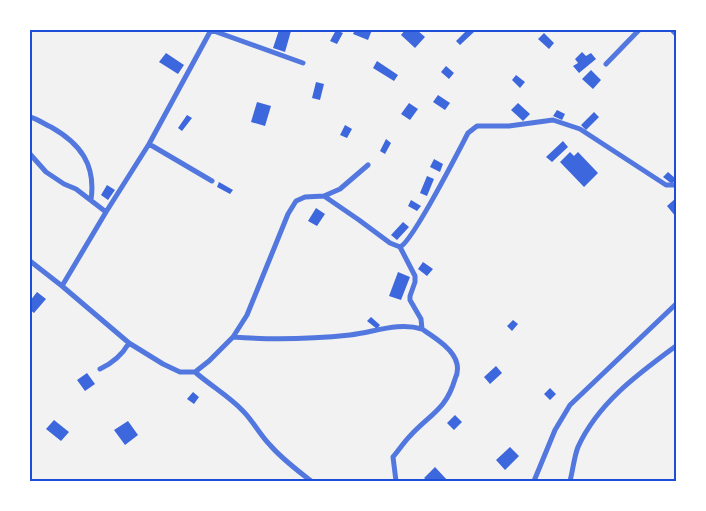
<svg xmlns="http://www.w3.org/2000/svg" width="706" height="511" viewBox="0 0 706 511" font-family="Jost,sans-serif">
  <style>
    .building { fill: #3d67dc }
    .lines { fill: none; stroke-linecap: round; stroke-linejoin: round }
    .minor { stroke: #5277de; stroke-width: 5 }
    .neatline { fill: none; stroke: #1d4ed8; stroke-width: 2 }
  </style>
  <rect width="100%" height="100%" fill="#f2f2f2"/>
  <!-- building -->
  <path class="building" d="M279 30 291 31 285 52 273 48Z
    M336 30 343 33 337 44 330 41Z
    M355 30H372L368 40 353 34Z
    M405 30H417L425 37 415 48 401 35Z
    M467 30H472L474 32 460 45 456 41Z
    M544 33 554 43 549 49 538 39Z
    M582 52 586 56 591 53 596 59 579 73 573 66 578 63 575 59Z
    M166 53 184 65 178 74 159 62Z
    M377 61 398 75 394 81 373 68Z
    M446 66 454 73 449 79 441 72Z
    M591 70 601 80 593 89 582 79Z
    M516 75 525 82 520 88 512 80Z
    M316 82 324 84 320 100 312 98Z
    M438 95 450 103 445 110 433 102Z
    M257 102 271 106 265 126 251 122Z
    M409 103 418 109 410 120 401 114Z
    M518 103 530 114 523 121 511 110Z
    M557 110 565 114 562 120 553 116Z
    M594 112 599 117 586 130 581 125Z
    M187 115 192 118 182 131 178 128Z
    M345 125 352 129 347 138 340 135Z
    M386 139 391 143 385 154 380 151Z
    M563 141 568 147 552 162 546 157Z
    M570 152 574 156 578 152 598 173 584 187 560 162Z
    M434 159 443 164 440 172 430 167Z
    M668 172 676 179 672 184 663 177Z
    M427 176 434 179 427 196 420 193Z
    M219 182 233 190 230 194 217 187Z
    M107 185 115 190 108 200 101 195Z
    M676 198V217L667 206Z
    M411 200 421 206 417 211 408 206Z
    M316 208 325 214 317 226 308 221Z
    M403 222 409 227 397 240 391 235Z
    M423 262 433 269 427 276 418 269Z
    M398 272 410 277 401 300 389 296Z
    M37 292 46 299 34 313 30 310V301Z
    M371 317 380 325 377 329 367 321Z
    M513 320 518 324 512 331 507 326Z
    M496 366 502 373 490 384 484 377Z
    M87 373 95 384 85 391 77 380Z
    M550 388 556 394 550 400 544 394Z
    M193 392 199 397 194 404 187 399Z
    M455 415 462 422 454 430 447 423Z
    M54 420 69 432 61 441 46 429Z
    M128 421 138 435 125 445 114 430Z
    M510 447 519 456 505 470 496 460Z
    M435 467 448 481H428L424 478Z"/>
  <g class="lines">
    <!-- minor -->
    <path class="minor" d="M672 30 676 34
      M606 64 639 30
      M30 117C38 119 44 124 51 127 81 144 96 165 91 200
      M149 144 212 181
      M30 154 46 172 64 184 76 189 106 212
      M324 196 340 189 368 165
      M400 247C413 241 458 152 468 133L477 126H509L553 120 580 129 666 185H676
      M30 261 62 286 129 343 163 364 180 372H195C211 386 229 396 243 411 253 421 260 435 270 445 282 459 297 470 311 481
      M62 286 106 212 149 144 211 30 303 63
      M233 337C272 340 311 339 350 335 375 332 398 322 422 329
      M100 369C113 363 122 355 129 343
      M195 372 209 361 233 337 247 315 288 214 296 201 305 197 324 196 359 220 390 243 400 247 415 276V282L410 296V300L421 319 422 329C434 337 454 349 457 364 458 369 457 375 455 379 446 410 430 414 410 436 404 442 399 450 393 457L396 481
      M534 481 555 430 570 405 676 304
      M570 481C573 470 574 457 578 447 598 403 638 374 676 346"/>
  </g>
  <!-- border -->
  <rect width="706" height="511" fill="none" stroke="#ffffff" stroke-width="62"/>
  <rect x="31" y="31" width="644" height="449" class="neatline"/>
</svg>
